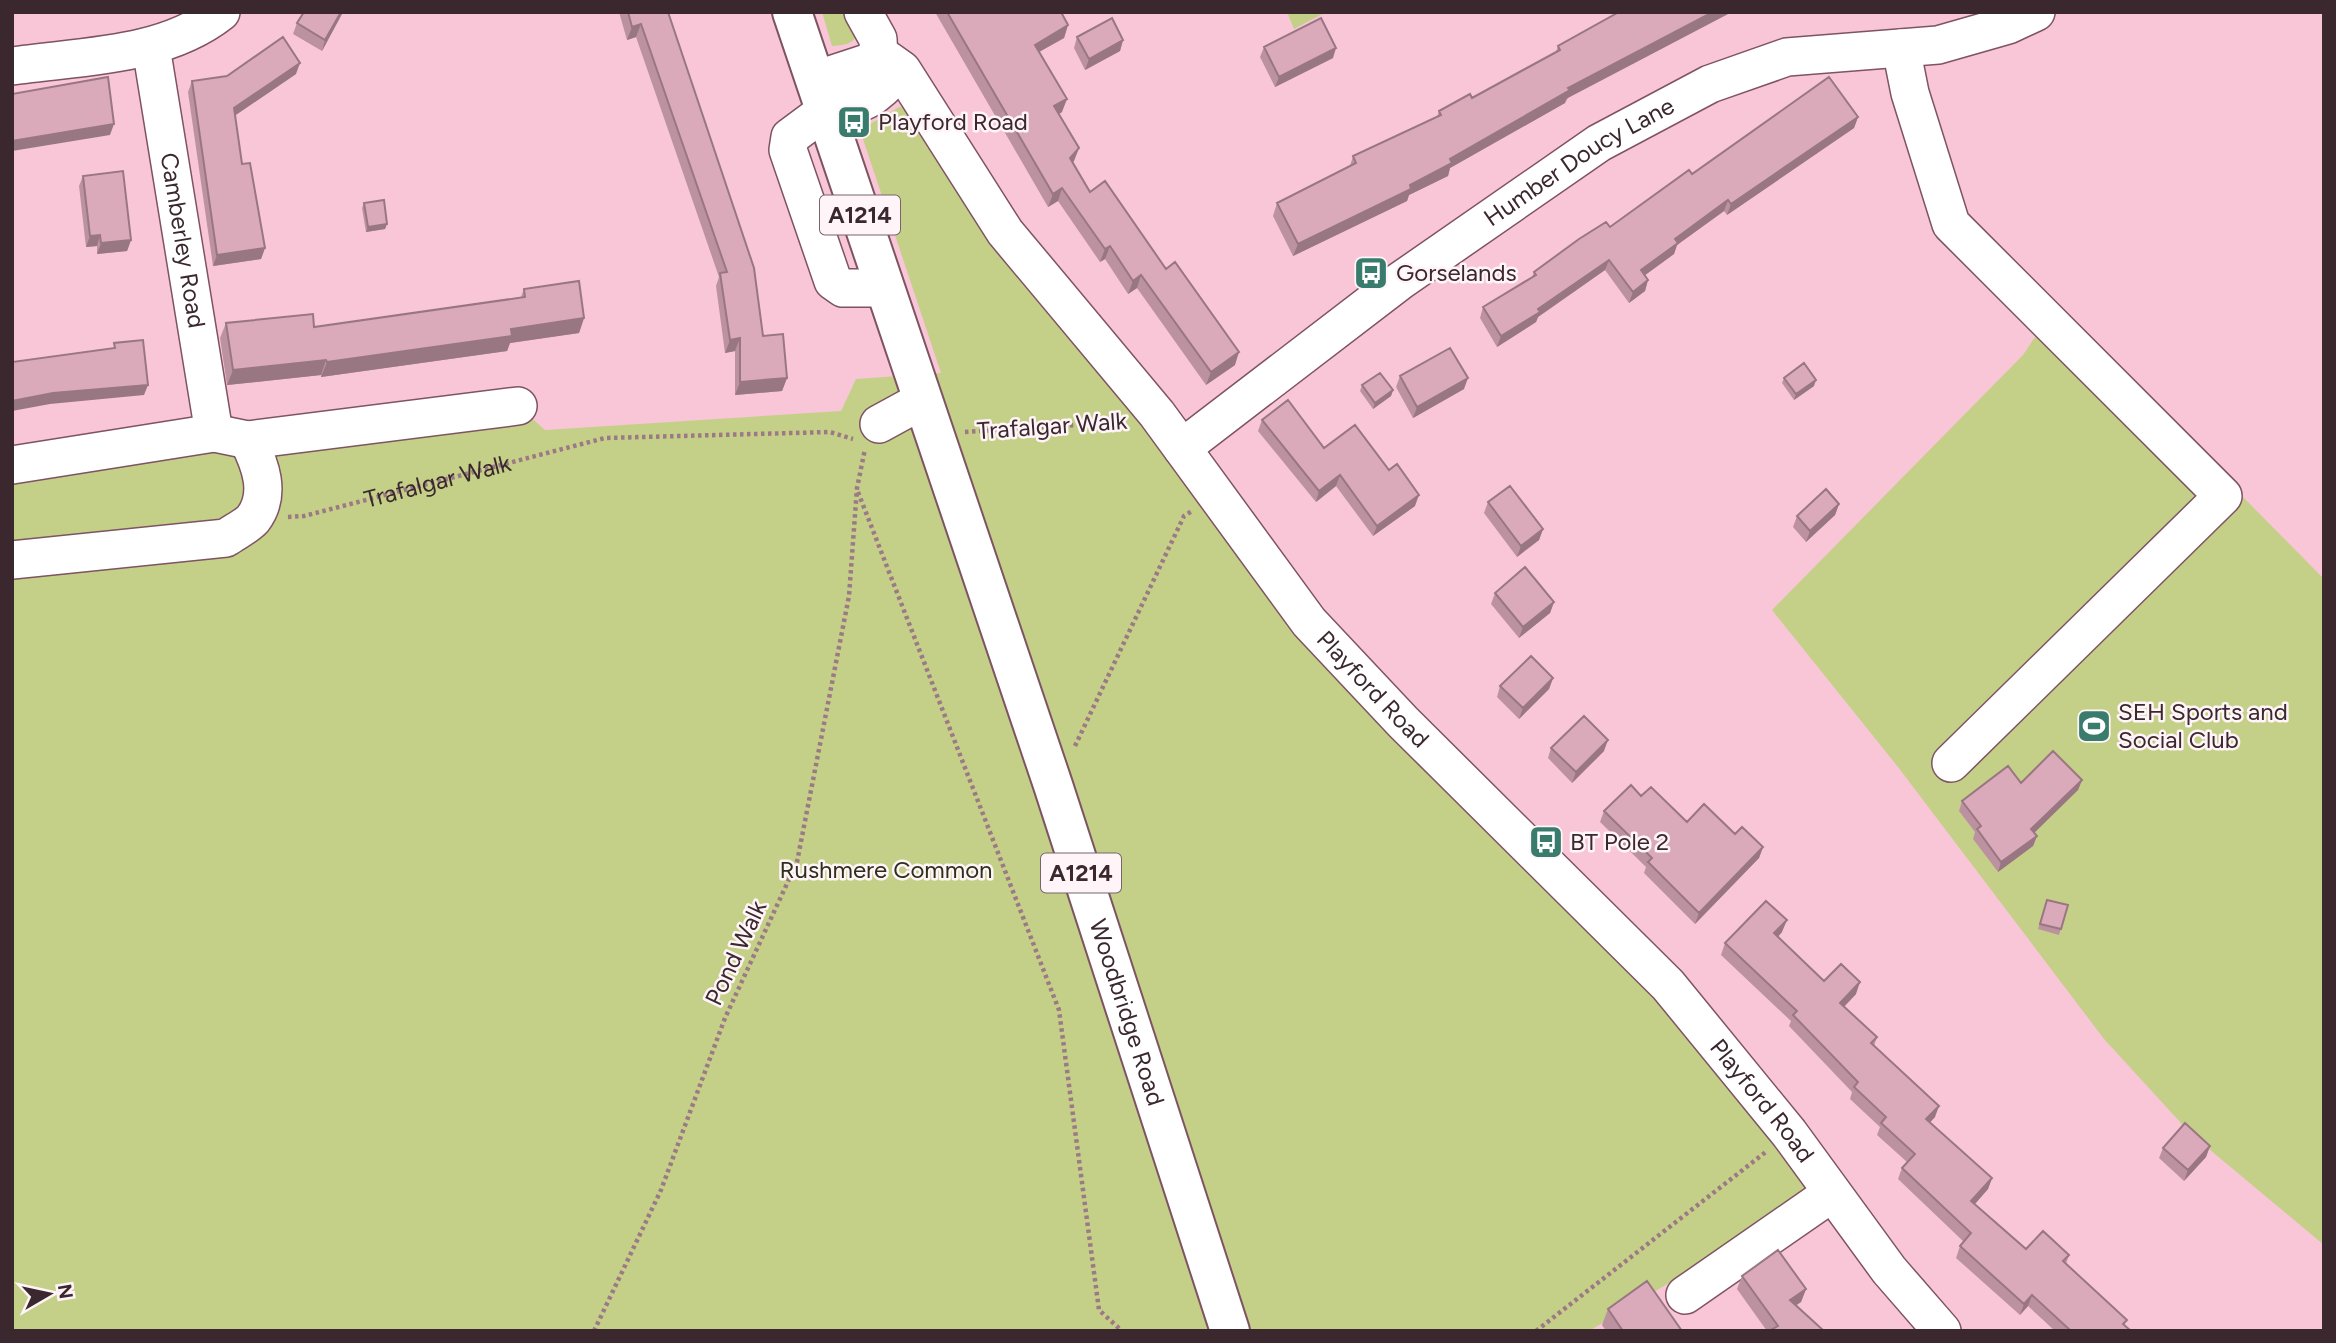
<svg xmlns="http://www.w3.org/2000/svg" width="2336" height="1343" viewBox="0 0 2336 1343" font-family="Figtree,sans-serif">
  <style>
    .green { fill: #c4d088 }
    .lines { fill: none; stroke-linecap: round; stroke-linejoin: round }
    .minor-casing { stroke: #7e5362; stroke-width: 40 }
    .major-casing { stroke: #7e5362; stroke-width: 42 }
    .path { stroke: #9d7985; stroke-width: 4.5; stroke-dasharray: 3.5 3.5; stroke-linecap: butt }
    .minor { stroke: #fff; stroke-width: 37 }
    .major { stroke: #fff; stroke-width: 38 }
    .wall { fill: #bc92a0 }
    .shaded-wall { fill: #997782 }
    .building { fill: #dbaaba; stroke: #997782; stroke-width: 2 }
    .labels { text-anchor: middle; stroke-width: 5; stroke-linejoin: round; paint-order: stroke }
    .shield { fill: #fff4f7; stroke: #76656b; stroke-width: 2 }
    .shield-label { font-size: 23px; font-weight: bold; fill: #3b282f }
    .poi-label { font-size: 24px; fill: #3b282f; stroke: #fff4f7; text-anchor: start }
    .street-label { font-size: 24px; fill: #3b282f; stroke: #fff4f7 }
    .park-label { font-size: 24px; fill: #2c301a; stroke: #fff4f7 }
  </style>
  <rect width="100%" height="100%" fill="#f9c6d7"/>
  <!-- green -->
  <path class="green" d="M822 12H848L858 33C853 45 843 45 832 46Z
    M1287 12H1326L1294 29Z
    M899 107 906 108 968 207 1662 1003 1782 1152 1809 1192 1684 1274 1589 1331H12V479L518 406 545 430 841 411 856 379 941 373 860 130Z
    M1969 220 2324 579V1245L2191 1134 2104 1039 1898 767 1772 610 2023 355 2045 322Z"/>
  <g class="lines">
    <!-- minor casing -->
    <g class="minor-casing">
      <g id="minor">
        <path d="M863 12 878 39 879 59"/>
        <path id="s2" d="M151 47 214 433"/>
        <path d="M1901 48 1910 93 1951 224 2223 496 1951 763"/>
        <path d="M12 66C82 56 164 57 221 12"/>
        <path id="s3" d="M815 80 879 59 888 60 902 70 1005 232 1157 414 1309 622 1403 722 1668 985 1789 1133 1889 1270 1942 1331"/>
        <path d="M823 103C857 115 881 93 900 69"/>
        <path d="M825 111 790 137 788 150 833 281 843 288H884"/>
        <path d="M879 424 923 400"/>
        <path id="s4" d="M1182 448 1400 281 1599 143 1710 84 1787 57 1938 45 2008 25 2036 12"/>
        <path d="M12 465 214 433 248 440 518 406"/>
        <path d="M12 560 226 538C234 532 247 526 253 519 272 494 260 464 248 440"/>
        <path d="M1685 1295 1832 1193"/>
      </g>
    </g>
    <!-- major casing -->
    <g class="major-casing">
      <g id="major">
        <path id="s5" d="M792 12 1053 785 1230 1331"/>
      </g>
    </g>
    <!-- path -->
    <g class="path">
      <path d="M965 432 1124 422"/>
      <path d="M858 492 1059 1010 1099 1310 1122 1331"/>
      <path id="s1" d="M288 517 304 516 605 438 830 432 853 439"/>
      <path d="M1075 746 1184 516 1192 511"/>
      <path d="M594 1331 661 1190 725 1018 797 862 849 596 857 488 865 449"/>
      <path d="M1536 1331 1767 1151"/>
    </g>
    <!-- minor -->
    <use href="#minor" class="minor"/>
    <!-- major -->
    <use href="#major" class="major"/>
  </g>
  <!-- wall -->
  <path class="wall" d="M304 12H343L322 51 293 34 297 23Z
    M619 12H668L763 336 787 378 782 391 735 395V351L725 353 716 286 719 277 636 37 627 40Z
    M935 12H1061L1068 25 1064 38 1039 52 1062 112 1059 114 1079 148 1073 162 1090 192 1166 269 1235 365 1206 385 1137 288 1128 294 1105 259 1100 262 1058 201 1048 207Z
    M1619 12 1565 103 1450 168 1448 176 1409 195 1407 201 1293 256 1273 216 1277 203 1350 166 1353 156 1437 117 1439 111 1472 98 1556 52 1558 46Z
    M1077 37 1123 40 1120 51 1085 70 1074 48Z
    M1264 47 1333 58 1275 87 1260 57Z
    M296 74 235 115 242 164 265 248 261 259 213 266 188 92 192 81Z
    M1858 117 1854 128 1727 215 1724 211 1677 245 1674 254 1645 275 1648 280 1645 291 1629 303 1605 270 1538 317 1536 322 1497 347 1480 318 1483 307 1532 277 1534 272 1610 227 1692 174Z
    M83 176 131 240 127 251 97 254V246L86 247 79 186Z
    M364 203 387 224 385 229 366 232 362 208Z
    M524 289 584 318 579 333 510 343 507 351 321 377V375L227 385 220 338 226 323 314 327 521 297Z
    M1400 376 1464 389 1413 418 1396 387Z
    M1784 378 1814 386 1794 400 1782 383Z
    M1362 385 1393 390 1391 396 1373 409 1360 391Z
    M1262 420 1324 448 1389 470 1415 506 1373 536 1336 486 1316 502 1258 431Z
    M1488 502 1543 529 1539 540 1517 557 1484 513Z
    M1839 504 1835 515 1806 542 1793 527 1797 516Z
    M1495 593 1554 602 1550 613 1519 638 1491 604Z
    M1553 678 1549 689 1519 719 1497 697 1500 686Z
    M1551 748 1604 751 1572 783 1548 758Z
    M2082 780 2078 790 2034 833 2037 836 2033 846 1998 872 1973 839 1975 832 1959 811 1962 801 2021 783Z
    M1641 796 1687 822 1735 834 1763 847 1759 858 1695 924 1644 873 1646 867 1600 822 1604 811Z
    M2047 900 2068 905 2059 935 2038 929Z
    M1782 932 1778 937 1824 981 1856 994 1844 1007 1877 1037 1874 1046 1935 1117 1929 1123 1992 1178 1988 1189 1975 1204 2026 1249 2069 1255 2066 1264 2131 1331H2055L2028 1306 2020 1315 1956 1258 1960 1246 1964 1242 1898 1179 1902 1168 1907 1162 1877 1135 1880 1127 1850 1099 1852 1092 1789 1026 1791 1021 1721 955 1725 943Z
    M2210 1146 2206 1157 2184 1181 2159 1158 2163 1148Z
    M1742 1276 1806 1289 1801 1302 1796 1305 1824 1331H1767L1737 1289Z
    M1608 1309 1682 1331H1606L1602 1325Z"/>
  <!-- shaded-wall -->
  <path class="shaded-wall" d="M341 12H343L322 51 325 40Z
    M1713 12H1732L1566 99 1565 103 1450 168 1448 176 1409 195 1407 201 1293 256 1298 244 1410 185 1450 159 1568 88Z
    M641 24 636 37 627 40 632 27Z
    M1068 25 1064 38 1030 57 1035 45Z
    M1123 40 1120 51 1085 70 1089 59Z
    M1336 48 1333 58 1275 87 1279 77Z
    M300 63 296 74 230 119 234 108Z
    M1067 99 1062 112 1050 119 1054 106Z
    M1858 117 1854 128 1727 215 1731 204Z
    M114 124 110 135 12 151V141Z
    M1079 148 1074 161 1066 171 1070 158Z
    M1062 188 1058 201 1048 207 1053 194Z
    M1728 200 1724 211 1677 245 1674 254 1637 281 1641 270 1675 239Z
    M387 224 385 229 366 232 368 227Z
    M100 235 97 246 86 247 90 236Z
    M131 240 127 251 97 254 101 243Z
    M1110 246 1105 259 1100 262 1105 249Z
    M265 248 261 259 213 266 217 255Z
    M1609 260 1605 270 1538 317 1536 322 1497 347 1501 336Z
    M1141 275 1137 288 1128 294 1133 281Z
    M1648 280 1645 291 1629 303 1633 292Z
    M584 318 579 333 510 343 507 351 321 377 327 362 511 329Z
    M740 338 735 351 725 353 730 340Z
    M1239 352 1235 365 1206 385 1211 372Z
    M326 360 321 375 227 385 233 370Z
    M787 378 782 391 735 395 740 382Z
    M1468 378 1464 389 1413 418 1417 407Z
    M1816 380 1814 386 1794 400 1796 394Z
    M148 385 144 395 50 404 12 411V401L53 393Z
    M1393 390 1391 396 1373 409 1375 403Z
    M1340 475 1336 486 1316 502 1319 491Z
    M1419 495 1415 506 1373 536 1377 526Z
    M1839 504 1835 515 1806 542 1810 531Z
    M1543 529 1539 540 1517 557 1521 546Z
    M1554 602 1550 613 1519 638 1523 627Z
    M1553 678 1549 689 1519 719 1523 708Z
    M1608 740 1604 751 1572 783 1576 772Z
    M2082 780 2078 790 2028 839 2031 829Z
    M2037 836 2033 846 1998 872 2001 862Z
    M1763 847 1759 858 1695 924 1699 913Z
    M1787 920 1782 932 1770 945 1774 933Z
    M1860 982 1856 994 1836 1015 1840 1003Z
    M1939 1106 1935 1117 1922 1131 1926 1119Z
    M2210 1146 2206 1157 2184 1181 2188 1170Z
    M1992 1178 1988 1189 1967 1213 1971 1201Z
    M1806 1289 1801 1302 1785 1313 1790 1300Z
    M2032 1295 2028 1306 2020 1315 2024 1304Z"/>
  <!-- building -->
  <path class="building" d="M304 12H341L325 40 297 23Z
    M628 12H668L754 268 763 336 783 334 787 378 740 382V338L730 340 720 273 727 272 641 24 632 27Z
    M947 12H1061L1068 25 1035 45 1067 99 1054 106 1079 148 1070 158 1090 192 1105 181 1166 269 1175 262 1239 352 1211 372 1141 275 1133 281 1110 246 1105 249 1062 188 1053 194Z
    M1619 12H1713L1568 88 1570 90 1450 159 1452 163 1410 185 1411 189 1298 244 1277 203 1356 163 1353 156 1441 115 1439 111 1470 94 1472 98 1525 69 1560 50 1558 46Z
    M1112 18 1123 40 1089 59 1077 37Z
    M1321 18 1336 48 1279 77 1264 47Z
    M283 37 300 63 234 108 242 164 250 163 265 248 217 255 192 81 227 76Z
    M108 77 114 124 12 141V94Z
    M1829 77 1858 117 1731 204 1728 200 1675 239 1678 243 1641 270 1648 280 1633 292 1609 260 1538 309 1540 312 1501 336 1483 307 1536 275 1534 272 1579 239 1606 222 1610 227 1689 170 1692 174Z
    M123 171 131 240 101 243 100 235 90 236 83 176Z
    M384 200 387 224 368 227 364 203Z
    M579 281 584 318 511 329 512 336 327 362 326 360 233 370 226 323 313 314 314 327 525 297 524 289Z
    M143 340 148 385 53 393 12 401V362L115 348 114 343Z
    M1450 348 1468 378 1417 407 1400 376Z
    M1804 363 1816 380 1796 394 1784 378Z
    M1380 373 1393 390 1375 403 1362 385Z
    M1288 400 1324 448 1355 425 1389 470 1397 464 1419 495 1377 526 1340 475 1319 491 1262 420Z
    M1510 486 1543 529 1521 546 1488 502Z
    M1826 489 1839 504 1810 531 1797 516Z
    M1525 567 1554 602 1523 627 1495 593Z
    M1531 656 1553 678 1523 708 1500 686Z
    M1584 716 1608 740 1576 772 1551 748Z
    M2053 751 2082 780 2031 829 2037 836 2001 862 1977 829 1981 826 1962 801 2008 766 2021 783Z
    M1631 785 1641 796 1651 787 1687 822 1704 804 1735 834 1742 827 1763 847 1699 913 1648 862 1652 858 1604 811Z
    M2047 900 2068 905 2061 929 2040 924Z
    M1766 901 1787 920 1774 933 1824 981 1841 964 1860 982 1840 1003 1877 1037 1871 1043 1939 1106 1926 1119 1992 1178 1971 1201 2026 1249 2043 1231 2069 1255 2063 1261 2127 1320 2123 1324 2131 1331H2071L2032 1295 2024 1304 1960 1246 1971 1233 1902 1168 1915 1154 1881 1123 1886 1117 1854 1087 1858 1082 1793 1015 1797 1011 1725 943Z
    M2185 1123 2210 1146 2188 1170 2163 1148Z
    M1778 1250 1806 1289 1790 1300 1824 1331H1769L1778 1326 1742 1276Z
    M1647 1281 1682 1331H1623L1608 1309Z"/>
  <!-- icons -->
  <defs>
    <g id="bus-square" transform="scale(1.75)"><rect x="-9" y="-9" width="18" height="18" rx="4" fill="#397b6c" stroke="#fff4f7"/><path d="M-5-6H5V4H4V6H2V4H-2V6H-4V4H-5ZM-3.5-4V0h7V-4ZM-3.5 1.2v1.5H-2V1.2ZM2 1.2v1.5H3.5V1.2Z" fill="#fff"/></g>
    <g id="stadium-square" transform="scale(1.75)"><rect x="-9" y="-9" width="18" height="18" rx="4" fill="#397b6c" stroke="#fff4f7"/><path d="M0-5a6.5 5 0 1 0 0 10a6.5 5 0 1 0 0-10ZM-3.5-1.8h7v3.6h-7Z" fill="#fff"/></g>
  </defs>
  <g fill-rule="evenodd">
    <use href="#bus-square" x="854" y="122"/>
    <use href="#bus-square" x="1371" y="273"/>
    <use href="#stadium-square" x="2094" y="726"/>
    <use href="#bus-square" x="1546" y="842"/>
  </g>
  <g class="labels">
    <!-- shield labels -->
    <g class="shield">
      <rect x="820" y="195.5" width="80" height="39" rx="5"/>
      <rect x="1041" y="853.5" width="80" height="39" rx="5"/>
    </g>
    <g class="shield-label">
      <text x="860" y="223">A1214</text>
      <text x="1081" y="881">A1214</text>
    </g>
    <!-- poi labels -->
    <g class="poi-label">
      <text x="878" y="130">Playford Road</text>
      <text x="1396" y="281">Gorselands</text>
      <text x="2118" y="720">SEH Sports and<tspan x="2118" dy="28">Social Club</tspan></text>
      <text x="1570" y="850">BT Pole 2</text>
    </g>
    <!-- street labels -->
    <g class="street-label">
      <text dy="8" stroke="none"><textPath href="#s4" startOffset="490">Humber Doucy Lane</textPath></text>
      <text dy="8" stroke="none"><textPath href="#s2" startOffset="196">Camberley Road</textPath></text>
      <text transform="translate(1052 426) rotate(-4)" y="8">Trafalgar Walk</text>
      <text dy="8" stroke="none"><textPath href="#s1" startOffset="154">Trafalgar Walk</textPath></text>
      <text dy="8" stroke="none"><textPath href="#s3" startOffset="873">Playford Road</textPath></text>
      <text transform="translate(736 953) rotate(-65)" y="8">Pond Walk</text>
      <text dy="8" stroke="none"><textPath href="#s5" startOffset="1055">Woodbridge Road</textPath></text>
      <text dy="8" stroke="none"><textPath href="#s3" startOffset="1440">Playford Road</textPath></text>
    </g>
    <!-- park labels -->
    <g class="park-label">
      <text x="886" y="878">Rushmere Common</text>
    </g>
  </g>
  <!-- border -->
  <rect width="2336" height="1343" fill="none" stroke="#3b282f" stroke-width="28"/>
  <!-- north arrow -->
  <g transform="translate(49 1294) rotate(81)" stroke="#fff4f7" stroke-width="5" paint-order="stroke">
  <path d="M0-5L12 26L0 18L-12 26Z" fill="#3b282f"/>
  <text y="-10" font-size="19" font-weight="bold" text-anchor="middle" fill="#3b282f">N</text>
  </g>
</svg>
